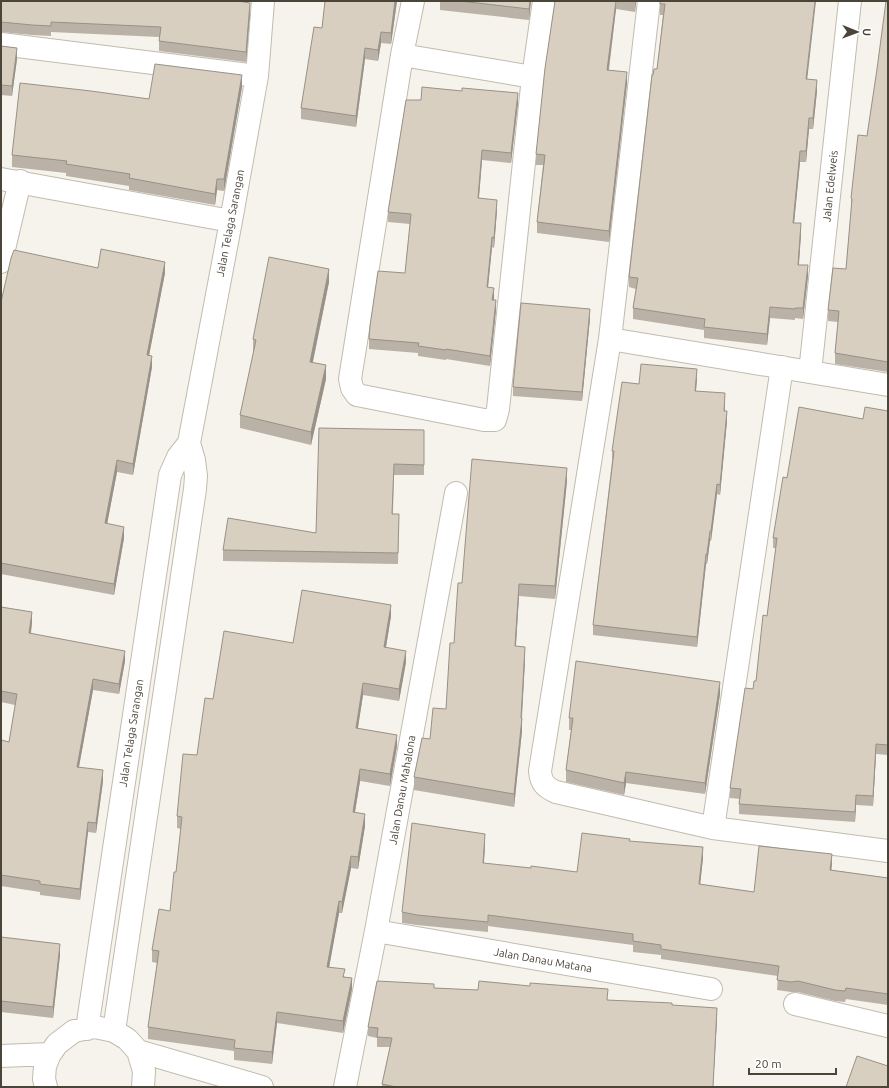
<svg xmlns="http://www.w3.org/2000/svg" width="889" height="1088" viewBox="0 0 889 1088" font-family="Ubuntu,sans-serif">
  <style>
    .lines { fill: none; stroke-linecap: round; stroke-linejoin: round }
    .minor-casing { stroke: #c2bbae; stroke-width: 24 }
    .minor { stroke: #fff; stroke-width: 22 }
    .wall { fill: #bab2a6 }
    .shaded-wall { fill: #979187 }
    .building { fill: #d8cfc1; stroke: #979187 }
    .labels { text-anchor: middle; stroke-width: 3.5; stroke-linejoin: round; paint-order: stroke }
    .street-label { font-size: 11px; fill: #4b4439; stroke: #fff }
  </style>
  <rect width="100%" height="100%" fill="#f6f3ec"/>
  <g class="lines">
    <!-- minor casing -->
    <g class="minor-casing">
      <path id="minor" d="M413 1 402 55 350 379 352 388 357 395 484 420H495L498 409 533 77 544 1
        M649 1 610 339 540 771C541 783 545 787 556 792L713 828 888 851
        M1 44 257 76
        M402 55 533 77
        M1 179 231 221
        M1 262 20 181
        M610 339 888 385
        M810 372 850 1
        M713 828 782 367
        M376 931 711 989
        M795 1004 888 1026
        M87 1029 170 475 178 457 189 443 231 221 257 76 263 1
        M114 1031 195 489 196 476 194 460 189 443
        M138 1051 262 1087
        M1 1056 50 1054
        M46 1087 44 1079 45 1066 50 1054 57 1044 74 1031 95 1027 114 1031 127 1039 138 1051 144 1071 143 1087
        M345 1087 376 931 456 493"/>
    </g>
    <!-- minor -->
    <use href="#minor" class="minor"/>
  </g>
  <!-- wall -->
  <path class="wall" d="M1 1 250 13 246 62 159 51V37L51 32V36L32 35 1 32Z
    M325 1H397L391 44 381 43 378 61 365 59 356 127 301 119V108L322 28Z
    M440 1H531L529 20 440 10Z
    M555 1H636L635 12 616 9 609 70 627 83 609 242 537 233V222L543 165H536V154Z
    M660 1 807 80 817 91 813 129H809L806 162H800L794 223 801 234 799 265 808 276 803 319 795 318V320L770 318 767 345 704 338V330L633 319V308L636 289 629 287V277L653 75 657 69 663 15H660Z
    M888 1V372L835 364V353L838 322 828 321V310L846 269 851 209V198L867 136Z
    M1 46 17 59 12 96 1 95Z
    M242 87 224 191 217 190 215 205 129 190V186L66 176V173L12 167V155L149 99Z
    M421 100 518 103 511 163 482 160 479 198 497 210 494 248 492 247 488 287 494 298V300L496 310 490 366 446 359V360L418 356V353L369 349V339L405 273 410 224 388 222V212Z
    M98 268 165 273 149 355 152 367 133 475 117 472 107 524 124 538 114 595 1 574V302Z
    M329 282 313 362 326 379 311 445 240 428V415L254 352H253V339Z
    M590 318 582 401 513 396V387Z
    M697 379 696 391 725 403V411L727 421 720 495 717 494 711 541H710L707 564H706L697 647 593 635V625L612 461V451L639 384Z
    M888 411V755L876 754 873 806 856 805 855 822 739 814V804L740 799 730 798V788L753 689 756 681 767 616 776 548H773V538L787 478 863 419Z
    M424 430V475H394L393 514H399L398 564 223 561V550L316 533Z
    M567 481 555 599 519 596 516 646 525 660 522 718V731L514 807 414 790V777L430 739 446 709 454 643 462 583Z
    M1 607 32 623 31 634 125 661 119 694 93 690 79 767 103 781 96 833 88 832 80 900 40 895V892L1 886V740L9 742 15 705 1 702Z
    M391 616 386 647 406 662 399 701 363 695 358 728 397 746 390 786 360 781 355 812 365 826 358 869 351 868 342 913H339L329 967 345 977 352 989 343 1033 277 1023 272 1064 234 1060V1051L148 1039V1027L157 963 152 962V950L170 911 176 872 181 829 177 828V816L197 755 213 699 293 643Z
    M720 694 705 794 626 783 624 795 566 782V770L571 730H569V718Z
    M630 841 703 858 700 884 754 892 832 864 831 870 888 878V1005L846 999 845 1002 835 1001 798 992H791L777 990 778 976 661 959V955L633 952V945L488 926V932L417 925 402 923V912L485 845 484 864 577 872Z
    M1 937 60 955 53 1018 1 1012Z
    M434 988 608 1000 672 1005 717 1018 713 1087H716H382V1084L390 1047H377V1038L368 1036V1027Z"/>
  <!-- shaded-wall -->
  <path class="shaded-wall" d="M395 1H397L391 44V33Z
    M530 1H531L529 20V9Z
    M616 1V9L607 81V70Z
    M635 1H636L635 12Z
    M815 1H816L806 90V79Z
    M250 3V13L246 62V52Z
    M381 32V43L378 61V50Z
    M17 48V59L12 96V86Z
    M365 48V59L356 127V116Z
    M627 72V83L609 242V231Z
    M242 75V87L224 191V179Z
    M817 80V91L813 129V118Z
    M518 93V103L511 163V153Z
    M809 118V129L806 162V151Z
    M482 150V160L478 208V198Z
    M800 151V162L793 234V223Z
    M217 179V190L215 205V194Z
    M497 200V210L494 248V238Z
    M801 223V234L798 275V265Z
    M492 237V247L487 297V287Z
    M165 262V273L147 366V355Z
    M808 265V276L803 319V308Z
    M329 269V282L310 375V362Z
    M494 288V298L492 310V300Z
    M496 300V310L490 366V356Z
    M770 307V318L767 345V334Z
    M590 309V318L582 401V392Z
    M152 356V367L133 475V464Z
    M326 365V379L311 445V432Z
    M697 369V379L695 401V391Z
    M725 393V403L724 421V411Z
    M727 411V421L720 495V485Z
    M117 460V472L105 535V523Z
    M567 468V481L555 599V586Z
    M717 484V494L711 541V531Z
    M124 527V538L114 595V584Z
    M710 531V541L707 564V554Z
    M706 554V564L697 647V637Z
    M519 584V596L515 659V646Z
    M391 605V616L384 659V647Z
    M32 612V623L29 644V633Z
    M525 647V660L521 729 522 718V731L514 807V794L521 718Z
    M125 651V661L119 694V684Z
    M406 651V662L399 701V689Z
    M93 679V690L77 777V767Z
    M720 682V694L705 794V783Z
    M363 683V695L356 739V728Z
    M397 735V746L390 786V774Z
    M876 744V754L873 806V796Z
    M360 769V781L353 824V812Z
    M103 770V781L96 833V823Z
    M626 772V783L624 795V783Z
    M856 795V805L855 822V812Z
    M365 814V826L358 869V857Z
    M88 822V832L80 900V889Z
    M485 834V845L483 874V863Z
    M703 847V858L699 895V884Z
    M832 854V864L830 881V870Z
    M351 856V868L342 913V902Z
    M339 901V913L327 979V967Z
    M60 944V955L53 1018V1007Z
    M352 978V989L343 1033V1021Z
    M717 1008V1018L713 1087Z
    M277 1012V1023L272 1064V1052Z"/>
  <!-- building -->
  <path class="building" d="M1 1H238L250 3 246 52 159 41 161 27 51 22V26L32 25 1 22Z
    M325 1H395L391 33 381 32 378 50 365 48 356 116 301 108 314 27 322 28Z
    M460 1H530L529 9Z
    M555 1H616L607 70 627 72 609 231 537 222 545 155 536 154 545 68Z
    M660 1H815L806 79 817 80 813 118H809L806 151H800L793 223H801L798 265H808L803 308H795V309L770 307 767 334 704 327 705 319 633 308 638 278 629 277 652 75H653L654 69H657L665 4H660Z
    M886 1H888V362L835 353 839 311 828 310 833 268 846 269 852 199 851 198 858 135 867 136 877 69Z
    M1 46 17 48 12 86 1 85Z
    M155 64 242 75 224 179H217L215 194 129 178 130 174 66 164 67 161 12 155 20 83 91 91 149 99Z
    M422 87 462 91V88L518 93 511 153 482 150 478 198 497 200 494 238 492 237 487 287 494 288 492 300H496L490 356 446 349V350L418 346 419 343 369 339 370 326 378 271 405 273 411 214 388 212 406 100H421Z
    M101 249 165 262 147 355 152 356 133 464 117 460 105 523 124 527 114 584 1 563V302L11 258 14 250 98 268Z
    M269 257 329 269 310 362 326 365 311 432 240 415 256 340 253 339Z
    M521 303 590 309 582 392 513 387Z
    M641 364 697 369 695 391 725 393 724 411H727L720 485 717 484 711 531H710L707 554H706L697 637 593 625 614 451H612L622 382 639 384Z
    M799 407 863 419 865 407 888 411V745L876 744 873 796 856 795 855 812 739 804 741 789 730 788 745 688 753 689 754 681H756L763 615 767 616 777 538H773L783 477 787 478Z
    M319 428 424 430V465L394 464 392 514H399L398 553 223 550 228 518 316 533Z
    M472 459 567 468 555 586 519 584 515 646 525 647 521 718H522L514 794 414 777 422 738 430 739 433 708 446 709 450 643H454L458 583H462Z
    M302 590 391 605 384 647 406 651 399 689 363 683 356 728 397 735 390 774 360 769 353 812 365 814 358 857 351 856 342 902 339 901 327 967 345 969 343 977 352 978 343 1021 277 1012 272 1052 234 1048 235 1040 148 1027 159 951 152 950 159 909 170 911 174 872H176L182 817 177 816 183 754 197 755 205 698 213 699 224 631 293 643Z
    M1 607 32 612 29 633 125 651 119 684 93 679 77 767 103 770 96 823 88 822 80 889 40 884V881L1 875V740L9 742 17 694 1 691Z
    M576 661 720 682 705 783 626 772 624 783 566 770 573 718H569Z
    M412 823 485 834 483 863 531 868V866L577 872 582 833 630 839 629 841 703 847 699 884 754 892 759 846 832 854 830 870 888 878V994L846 988 845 991 835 990 798 981 791 982 777 980 779 966 661 949V945L633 941V934L488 915V922L417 915 402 912Z
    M1 937 60 944 53 1007 1 1001Z
    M377 981 434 984V988L478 990 479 981 530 986V983L608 989 607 1000 672 1003V1005L717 1008 713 1087H716H396L382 1084 392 1038 377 1037 378 1028 368 1027Z
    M857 1056 888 1066V1087H846Z"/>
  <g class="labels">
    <!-- street labels -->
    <g class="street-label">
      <text transform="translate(830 186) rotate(-84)" y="4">Jalan Edelweis</text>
      <text transform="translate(230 223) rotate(-79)" y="4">Jalan Telaga Sarangan</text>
      <text transform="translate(131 733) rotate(-81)" y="4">Jalan Telaga Sarangan</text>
      <text transform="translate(402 790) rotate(-80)" y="4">Jalan Danau Mahalona</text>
      <text transform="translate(543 960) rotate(10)" y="4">Jalan Danau Matana</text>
    </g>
  </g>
  <!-- border -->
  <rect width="889" height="1088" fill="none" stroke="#4b4439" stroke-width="4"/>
  <!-- north arrow -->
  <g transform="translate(857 32) rotate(91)" stroke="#ffffff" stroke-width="3" paint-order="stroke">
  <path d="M0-3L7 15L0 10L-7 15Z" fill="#4b4439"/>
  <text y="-6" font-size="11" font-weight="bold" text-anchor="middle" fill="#4b4439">U</text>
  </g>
  <!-- scale -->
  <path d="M749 1068v6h87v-6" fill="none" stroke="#4b4439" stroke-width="2"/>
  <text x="755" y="1068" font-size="12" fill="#4b4439" stroke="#ffffff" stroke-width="3" paint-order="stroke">20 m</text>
</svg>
